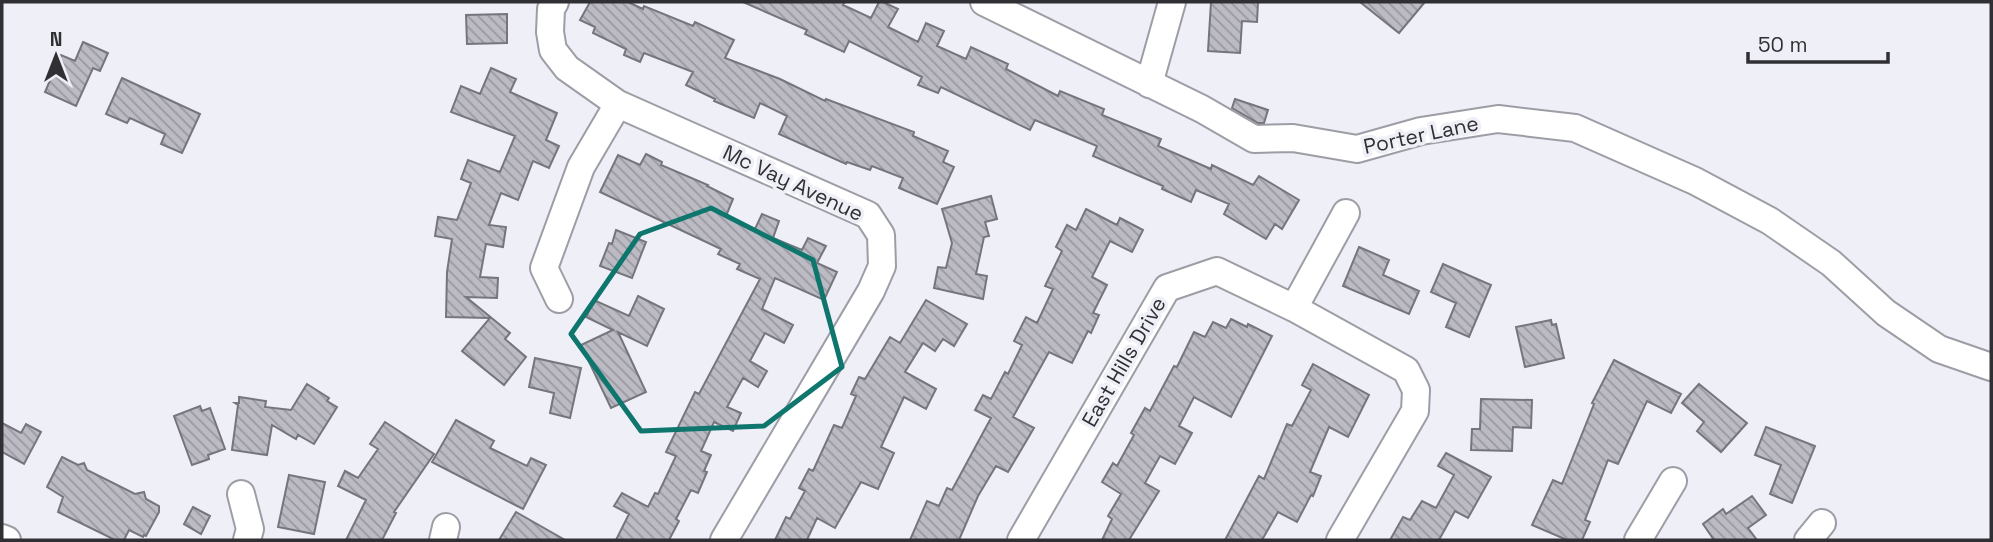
<svg xmlns="http://www.w3.org/2000/svg" width="1993" height="542" viewBox="0 0 1993 542" font-family="'Space Grotesk',sans-serif">
  <style>
    .building { fill: url(#building-back-hatch); stroke: #75757d; stroke-width: 2 }
    .lines { fill: none; stroke-linecap: round; stroke-linejoin: round }
    .minor-casing { stroke: #9d9da5; stroke-width: 30 }
    .minor { stroke: #fff; stroke-width: 26 }
    .marked { fill: none; stroke: #0f766e; stroke-width: 5; stroke-linejoin: round }
    .labels { text-anchor: middle; stroke-width: 7; stroke-linejoin: round; paint-order: stroke }
    .street-label { font-size: 21px; fill: #303034; stroke: #efeff8 }
  </style>
  <defs>
    <pattern id="building-back-hatch" width="6" height="6" patternUnits="userSpaceOnUse" patternTransform="scale(1.75)"><rect width="6" height="6" fill="#bcbbc4"/><path d="M-1 5l2 2M0 0l6 6M5-1l2 2" fill="none" stroke="#9998a0"/></pattern>
  </defs>
  <rect width="100%" height="100%" fill="#efeff8"/>
  <!-- building -->
  <path class="building" d="M590 2H628L643 9 644 6 693 26 695 22 734 40 725 58 780 79 825 101 826 99 914 132 913 136 948 151 943 162 954 167 937 204 899 188 903 178 872 166 870 170 847 162 846 164 779 134 787 116 760 103 754 118 714 101 715 99 686 85 693 72 644 53 640 62 624 55 626 49 593 33 595 27 580 20Z
    M743 2H845L843 5 871 18 879 2H883L898 9 888 27 918 42 926 23 944 31 937 46 966 59 971 47 1008 64 1006 69 1058 96 1060 91 1104 109 1102 115 1161 139 1158 146 1211 169 1212 165 1253 185 1259 176 1299 200 1282 229 1275 224 1266 239 1224 214 1229 204 1196 190 1191 202 1162 189 1163 186 1093 156 1097 146 1035 120 1030 130 941 87 938 93 918 85 922 77 849 41 844 52 805 34 807 30Z
    M1211 2H1258L1257 22 1242 21 1240 53 1208 51Z
    M1360 2H1425L1399 33Z
    M507 14V43L467 44 466 15Z
    M83 42 108 53 100 71 93 68 76 106 45 92 61 55 75 61Z
    M491 68 516 79 510 92 557 113 546 140 559 146 549 168 533 161 518 200 501 193 489 225 506 227 503 247 486 244 480 277 498 278 497 298 466 297 510 333 505 339 526 357 504 385 462 351 490 318 446 317 447 272 452 239 435 236 438 217 457 220 471 183 461 179 468 160 500 172 515 136 451 112 461 86 480 94Z
    M122 78 200 114 182 153 161 144 165 134 130 118 127 123 106 114Z
    M1235 99 1268 110 1264 123H1258L1232 108Z
    M646 154 662 162 661 165 708 185 707 186 733 199 726 216 755 229 762 214 779 221 773 238 802 250 808 238 826 246 817 263 837 272 824 300 775 278 762 309 793 325 784 343 765 333 750 361 767 371 758 387 743 378 727 407 741 413 733 431 714 422 701 451 711 455 704 471 707 472 698 493 691 490 676 519 679 521 669 540H616L629 514 614 506 622 493 648 507 655 493 658 494 676 456 666 452 695 392 699 394 760 279 737 269 740 264 718 254 721 249 600 192 618 155 640 165Z
    M991 196 997 219 985 222 989 236 984 237 976 274 987 276 983 299 934 288 938 267 946 268 952 243 942 209Z
    M1086 209 1117 225 1120 218 1143 230 1132 252 1110 241 1092 277 1107 285 1093 313 1099 315 1091 333 1088 331 1072 363 1049 352 1013 417 1034 428 1008 472 996 466 978 496 959 540H910L927 501 939 506 947 488 952 490 991 418 975 410 983 395 991 399 1005 372 1008 374 1022 345 1014 341 1026 317 1037 323 1053 289 1045 286 1062 251 1056 247 1067 225 1076 230Z
    M616 230 646 242 632 278 600 266 609 243 612 244Z
    M1359 247 1389 260 1383 275 1419 291 1409 314 1343 286Z
    M1443 264 1491 285 1469 337 1446 327 1456 303 1431 292Z
    M638 296 664 309 647 346 618 332 646 392 611 408 581 345 613 330 586 317 594 300 629 316Z
    M926 300 967 324 954 346 943 339 935 351 923 343 905 372 936 389 926 409 904 397 881 447 894 453 878 489 861 482 835 528 817 518 807 540H775L786 517 790 519 805 491 799 488 809 469 813 471 834 425 842 428 856 396 851 394 859 377 865 379 890 337 900 343Z
    M1231 319 1247 327 1248 324 1272 336 1231 417 1194 397 1179 426 1192 433 1175 464 1160 456 1145 483 1159 491 1129 540H1102L1112 519 1108 516 1121 494 1102 482 1113 463 1117 466 1134 435 1131 433 1145 408 1150 411 1174 366 1177 367 1194 332 1205 337 1213 322 1226 328Z
    M1551 320 1552 325 1556 324 1564 358 1525 367 1516 327Z
    M535 358 581 368 570 418 550 413 554 393 529 387Z
    M1614 360 1681 394 1671 413 1647 401 1618 464 1608 460 1585 520 1590 522 1582 540H1567L1532 525 1553 480 1562 484 1594 404 1592 403Z
    M1313 364 1369 395 1348 437 1329 427 1310 472 1321 476 1313 496 1311 495 1297 522 1278 512 1262 540H1225L1259 476 1264 479 1287 424 1292 426 1311 390 1302 385Z
    M307 384 329 398 327 401 337 407 314 444 298 435 296 439 272 425 267 455 232 450 238 405 235 403H239V397L266 401 265 407 291 410Z
    M1699 384 1747 423 1721 452 1697 431 1704 422 1682 403Z
    M1481 399 1532 400 1531 428 1513 427 1512 451 1471 450 1472 429H1480Z
    M200 406 202 411 210 408 225 449 208 455 209 459 192 465 174 416Z
    M456 420 494 441 490 448 527 466 531 458 546 465 523 509 432 462Z
    M385 422 434 454 394 512 396 513 382 540H346L366 500 338 486 345 471 358 478 378 449 370 444Z
    M2 423 21 433 26 424 41 432 24 464 2 452Z
    M1766 427 1815 446 1792 503 1770 494 1781 465 1755 455Z
    M1446 453 1491 477 1468 518 1455 511 1439 540H1390L1403 517 1410 520 1422 501 1436 508 1454 475 1438 466Z
    M62 457 78 465 84 463 87 470 135 494 144 492 146 499 159 506V512L146 536 144 535 143 537 129 530 124 540H115L58 512 63 497 47 487Z
    M289 475 325 482 314 534 278 527Z
    M1752 496 1766 515 1748 528 1757 540H1714L1703 524 1723 509 1726 514Z
    M193 507 210 516 201 534 184 524Z
    M516 512 565 540H499Z"/>
  <g class="lines">
    <!-- minor casing -->
    <g class="minor-casing">
      <path id="minor" d="M555 2 551 9 550 32 553 50 567 68 618 104 868 215 881 235 882 266 871 291 724 540
        M984 2 1202 109 1254 139 1293 138 1357 149 1421 131 1498 119 1575 128 1695 181 1770 221 1831 263 1886 313 1939 349 1991 367
        M1149 84 1172 2
        M559 299 544 268 581 167 618 104
        M1294 308 1346 213
        M241 494 250 529 247 540
        M2 538 7 540
        M443 540 446 527
        M1021 540 1167 288 1217 271 1294 308 1406 370 1416 390 1415 411 1340 540
        M1638 540 1673 481
        M1808 540 1822 523"/>
    </g>
    <!-- minor -->
    <use href="#minor" class="minor"/>
  </g>
  <!-- marked area -->
  <path class="marked" d="M711 208 813 260 842 367 764 426 641 431 571 334 640 234Z"/>
  <g class="labels">
    <!-- street labels -->
    <g class="street-label">
      <text transform="translate(1421 135) rotate(-12)" y="7">Porter Lane</text>
      <text transform="translate(793 183) rotate(25)" y="7">Mc Vay Avenue</text>
      <text transform="translate(1124 362) rotate(-60)" y="7">East Hills Drive</text>
    </g>
  </g>
  <!-- border -->
  <rect width="1993" height="542" fill="none" stroke="#303034" stroke-width="7"/>
  <!-- north arrow -->
  <g transform="translate(56 56)" stroke="#efeff8" stroke-width="5" paint-order="stroke">
  <path d="M0-5L12 26L0 18L-12 26Z" fill="#303034"/>
  <text y="-10" font-size="19" font-weight="bold" text-anchor="middle" fill="#303034">N</text>
  </g>
  <!-- scale -->
  <path d="M1748 52v10h140v-10" fill="none" stroke="#303034" stroke-width="3.5"/>
  <text x="1758" y="52" font-size="21" fill="#303034" stroke="#efeff8" stroke-width="5" paint-order="stroke">50 m</text>
</svg>
